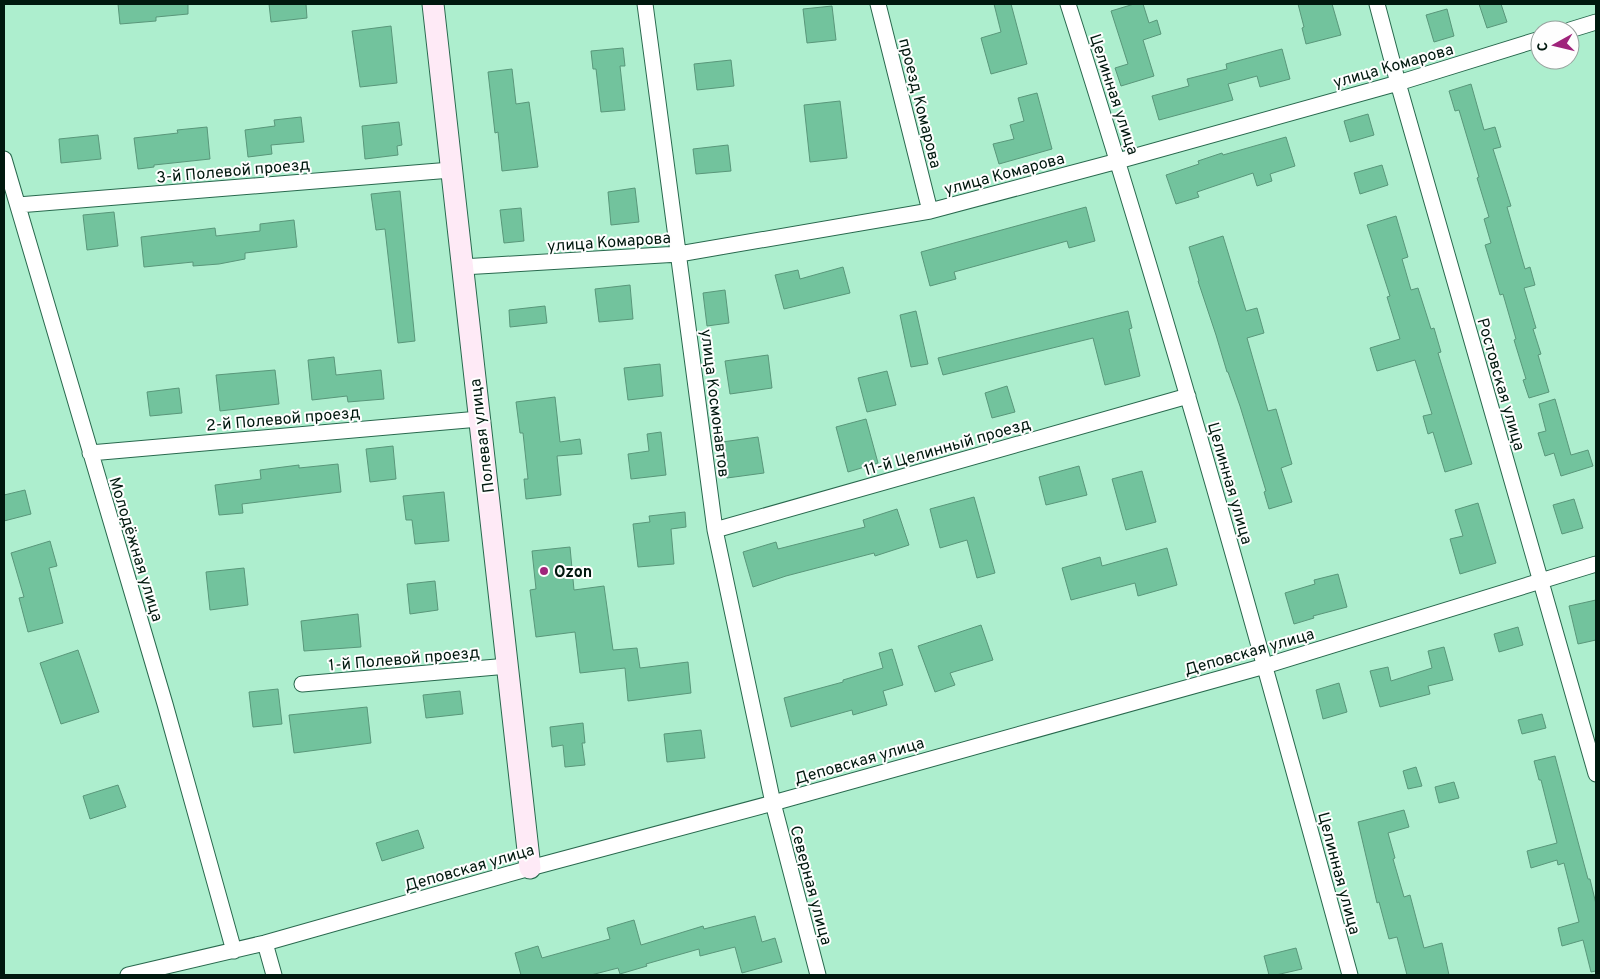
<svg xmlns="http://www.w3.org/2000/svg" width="1600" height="979" viewBox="0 0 1600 979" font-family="Overpass,sans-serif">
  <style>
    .building { fill: #72c39d; stroke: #59977a }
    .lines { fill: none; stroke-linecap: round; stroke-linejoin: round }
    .street-casing { stroke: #29694e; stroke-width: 17 }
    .secondary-casing { stroke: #29694e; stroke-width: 23 }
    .street { stroke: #fff; stroke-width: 15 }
    .secondary { stroke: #feeaf6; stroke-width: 21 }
    .poi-dot { fill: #9f247b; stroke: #fefefe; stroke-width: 2 }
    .labels { text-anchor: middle; stroke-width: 4; stroke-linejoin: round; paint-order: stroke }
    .street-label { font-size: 16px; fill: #00180e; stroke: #fefefe }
    .poi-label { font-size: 16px; font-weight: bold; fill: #00180e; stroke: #fefefe; text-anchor: start }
  </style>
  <rect width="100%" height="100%" fill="#adeece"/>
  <!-- building -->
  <path class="building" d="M118 4H188V14L156 17V21L120 24Z
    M269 4H306L307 18 271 22Z
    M994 4H1011L1027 64 991 74 981 38 1001 32Z
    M1134 4H1143L1149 23 1157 20 1161 34 1143 40 1154 76 1121 86 1115 68 1128 64 1111 11Z
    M1298 4H1332L1341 35 1306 44 1302 28 1304 27Z
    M1479 4H1501L1507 22 1487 28Z
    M832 6 836 40 807 43 803 9Z
    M1447 9 1454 36 1434 42 1426 15Z
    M391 26 397 83 360 87 352 31Z
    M623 48 625 66H620L625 110 601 112 596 69H593L591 51Z
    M1282 49 1290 79 1260 87 1257 76 1228 84 1233 100 1159 120 1152 96 1189 86 1187 79 1227 69 1226 64Z
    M731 60 734 86 697 90 694 64Z
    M512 69 516 104 529 102 538 167 502 171 498 132 495 133 488 72Z
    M1471 84 1484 130 1495 127 1501 147 1493 149 1511 206 1507 207 1525 269 1530 267 1535 285 1524 288 1536 328 1533 329 1541 354 1538 355 1549 392 1529 398 1523 380 1526 379 1514 340 1516 339 1503 294 1500 295 1485 245 1491 243 1484 219 1489 217 1477 178 1479 177 1459 110 1455 111 1449 91Z
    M1037 93 1052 149 999 164 993 144 1014 139 1010 125 1024 121 1018 98Z
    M840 101 847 158 810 162 804 105Z
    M1368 114 1374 135 1350 142 1344 121Z
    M301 117 304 142 271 145 272 154 248 157 245 130 275 126 274 120Z
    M399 122 402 145 397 146 398 155 365 159 362 126Z
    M207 127 210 159 154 165V167L138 169 134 138 178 133 177 130Z
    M98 135 101 159 61 163 59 139Z
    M1286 137 1295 166 1270 174 1272 181 1257 186 1253 173 1197 192 1199 197 1176 204 1166 175 1199 164 1198 161 1222 153 1223 155Z
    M728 145 731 171 696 174 693 149Z
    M1382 165 1388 185 1360 194 1354 173Z
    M635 188 639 222 611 225 608 192Z
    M400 191 415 341 398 343 385 229 376 230 371 194Z
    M1086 207 1095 241 1069 248 1067 241 954 272 956 279 930 286 921 252Z
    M521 208 524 241 504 243 500 210Z
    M114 212 118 246 87 250 83 215Z
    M1396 216 1408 257 1402 259 1411 290 1418 288 1431 329 1434 328 1441 352 1438 353 1472 464 1445 472 1433 432 1428 434 1423 416 1432 414 1415 360 1377 371 1370 348 1400 339 1387 297 1390 296 1367 225Z
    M294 220 297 247 245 253V259L219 264 193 266V262L144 267 141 237 215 228 216 236 260 231V224Z
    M1223 236 1246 311 1257 308 1264 333 1247 338 1268 411 1276 409 1292 464 1281 468 1292 502 1269 509 1264 492 1266 491 1240 406 1228 372H1227L1216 335 1198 281H1199L1189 247Z
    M843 267 850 293 784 309 775 275 798 270 800 279Z
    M630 285 633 319 599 322 595 289Z
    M725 290 729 323 707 326 703 293Z
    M545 306 547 323 510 327 509 310Z
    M916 311 928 364 911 367 900 315Z
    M1128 311 1132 328 1129 329 1140 376 1105 385 1093 338 943 375 938 358Z
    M768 355 772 388 730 394 725 361Z
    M334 357 336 375 381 370 384 399 348 402 347 396 312 400 308 360Z
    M660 364 663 396 628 400 624 368Z
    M275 370 279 404 220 411 216 375Z
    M887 371 896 405 867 412 858 378Z
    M1007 386 1015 412 992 418 985 393Z
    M179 388 182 413 150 416 147 392Z
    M555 397 560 442 580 439 582 454 557 456 561 495 526 499 524 479H528L523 433H520L516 402Z
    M1555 399 1571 455 1588 450 1593 466 1561 476 1554 453 1545 456 1538 433 1546 431 1539 404Z
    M866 419 878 463 848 472 836 427Z
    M661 432 666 475 631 479 628 454 649 451 647 434Z
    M758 437 764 473 727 478 722 442Z
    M393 446 396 479 370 482 366 449Z
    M338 464 341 492 242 504 243 513 219 515 215 485 261 479 260 470 299 465V468Z
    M1079 466 1087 495 1046 505 1039 477Z
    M1142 471 1156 522 1126 530 1112 479Z
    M25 490 31 514 4 521V495Z
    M444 492 449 541 415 544 412 520H406L403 496Z
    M974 497 995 573 977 578 967 540 940 548 930 509Z
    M1574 499 1583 528 1562 534 1553 505Z
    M1478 503 1496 563 1460 574 1450 539 1463 536 1455 510Z
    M897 509 909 545 875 556 874 553 786 576 753 587 743 552 776 542 778 549 865 527 863 520Z
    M685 512 686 527 671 529 674 564 638 567 633 524 650 522 649 516Z
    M50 541 57 566 49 568 63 623 28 632 19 598 24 597 11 553Z
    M570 547 574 590 604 586 613 650 637 648 640 668 688 662 691 693 628 701 625 668 580 673 575 632 536 637 530 590 536 589 532 551Z
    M1167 548 1177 585 1138 596 1135 583 1071 600 1062 568 1100 557 1102 566Z
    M244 568 248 605 210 610 206 572Z
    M1338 574 1347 607 1313 616 1314 618 1294 624 1285 593 1315 584 1314 580Z
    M435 581 438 610 410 614 407 584Z
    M1596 600V640L1578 644 1569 606Z
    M358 614 361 647 304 651 301 621Z
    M981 625 993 660 950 673 955 685 935 692 918 646Z
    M1518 627 1523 645 1499 652 1494 634Z
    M1444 647 1453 680 1428 686 1430 694 1380 707 1370 671 1388 667 1391 681 1432 668 1428 651Z
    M892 649 903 685 883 691 887 705 853 715 852 710 791 727 784 698 843 682V680L883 668 879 653Z
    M78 650 99 712 61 724 40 663Z
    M1339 683 1347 712 1323 719 1316 690Z
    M278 689 282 724 253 727 249 692Z
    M460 691 463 714 426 718 423 695Z
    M367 707 371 743 294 753 289 715Z
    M1542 714 1546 728 1522 734 1518 720Z
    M583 723 585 743H582L585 765 565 767 563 745 552 747 550 727Z
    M701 730 705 758 667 762 664 734Z
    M1555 756 1588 879H1590L1596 904V971L1591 972 1583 940 1562 946 1558 928 1579 922 1564 863 1558 865 1557 860 1531 868 1527 851 1557 843 1541 780H1539L1534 761Z
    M1416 767 1422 786 1408 789 1403 771Z
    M1454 782 1459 798 1439 803 1435 787Z
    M118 785 126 807 90 819 83 796Z
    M1404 810 1409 827 1388 833 1395 858 1393 859 1404 897 1410 895 1424 948 1442 943 1449 975H1407L1397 937 1389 939 1379 902 1377 903 1358 822Z
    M418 830 424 848 382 861 376 843Z
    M755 916 762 942 775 938 782 962 742 973 735 947 700 956 699 949 646 964 647 966 620 974 618 968 591 975H521L515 953 538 946 542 958 610 939 607 928 634 920 641 945 703 926 704 929Z
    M1296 948 1302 969 1276 975H1269L1264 956Z"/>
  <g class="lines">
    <!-- street casing -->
    <g class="street-casing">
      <path id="street" d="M645 4 715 530 773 803 818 975
        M878 4 930 211
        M1068 4C1171 325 1261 650 1350 975
        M1377 4 1398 83 1596 774
        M1570 30 1596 22
        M4 159 165 704 234 951
        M18 205 451 170
        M462 267 679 254 930 211 1118 161 1398 83 1540 39
        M90 453 479 419
        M715 530 1188 396
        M302 684 508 666
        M265 943 274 975
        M128 975 265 943 530 868 773 803 1265 666 1596 564"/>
    </g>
    <!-- secondary casing -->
    <g class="secondary-casing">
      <path id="secondary" d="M433 4 530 868"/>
    </g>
    <!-- street -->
    <use href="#street" class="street"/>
    <!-- secondary -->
    <use href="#secondary" class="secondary"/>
  </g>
  <!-- markers -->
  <circle class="poi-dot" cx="544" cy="571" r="5"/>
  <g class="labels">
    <!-- street labels -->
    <g class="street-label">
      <text transform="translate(1393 65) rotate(-16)" y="6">улица Комарова</text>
      <text transform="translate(1115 94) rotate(72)" y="6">Целинная улица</text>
      <text transform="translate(921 103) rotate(76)" y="6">проезд Комарова</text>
      <text transform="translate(233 170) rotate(-5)" y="6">3-й Полевой проезд</text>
      <text transform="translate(1004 173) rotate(-15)" y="6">улица Комарова</text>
      <text transform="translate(609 241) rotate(-4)" y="6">улица Комарова</text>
      <text transform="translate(1502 384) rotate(74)" y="6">Ростовская улица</text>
      <text transform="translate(716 403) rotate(83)" y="6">улица Космонавтов</text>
      <text transform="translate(283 418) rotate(-5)" y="6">2-й Полевой проезд</text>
      <text transform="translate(481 436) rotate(-97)" y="6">Полевая улица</text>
      <text transform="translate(947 446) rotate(-16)" y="6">11-й Целинный проезд</text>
      <text transform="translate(1231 483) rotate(74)" y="6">Целинная улица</text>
      <text transform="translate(137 549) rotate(73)" y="6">Молодёжная улица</text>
      <text transform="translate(1249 651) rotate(-16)" y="6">Деповская улица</text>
      <text transform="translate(404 658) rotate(-5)" y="6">1-й Полевой проезд</text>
      <text transform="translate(859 760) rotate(-16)" y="6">Деповская улица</text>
      <text transform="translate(469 867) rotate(-16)" y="6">Деповская улица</text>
      <text transform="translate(1340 873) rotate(75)" y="6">Целинная улица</text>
      <text transform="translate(812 885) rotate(75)" y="6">Северная улица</text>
    </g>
    <!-- poi labels -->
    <g class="poi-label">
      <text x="554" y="577">Ozon</text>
    </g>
  </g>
  <!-- border -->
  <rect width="1600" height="979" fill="none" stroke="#00180e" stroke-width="10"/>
  <!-- north arrow -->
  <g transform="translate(1555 45) rotate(262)"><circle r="24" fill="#fefefe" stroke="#98a29e"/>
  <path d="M0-4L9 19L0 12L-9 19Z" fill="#9f247b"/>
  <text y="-8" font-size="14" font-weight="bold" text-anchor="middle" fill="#00180e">С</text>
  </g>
</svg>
